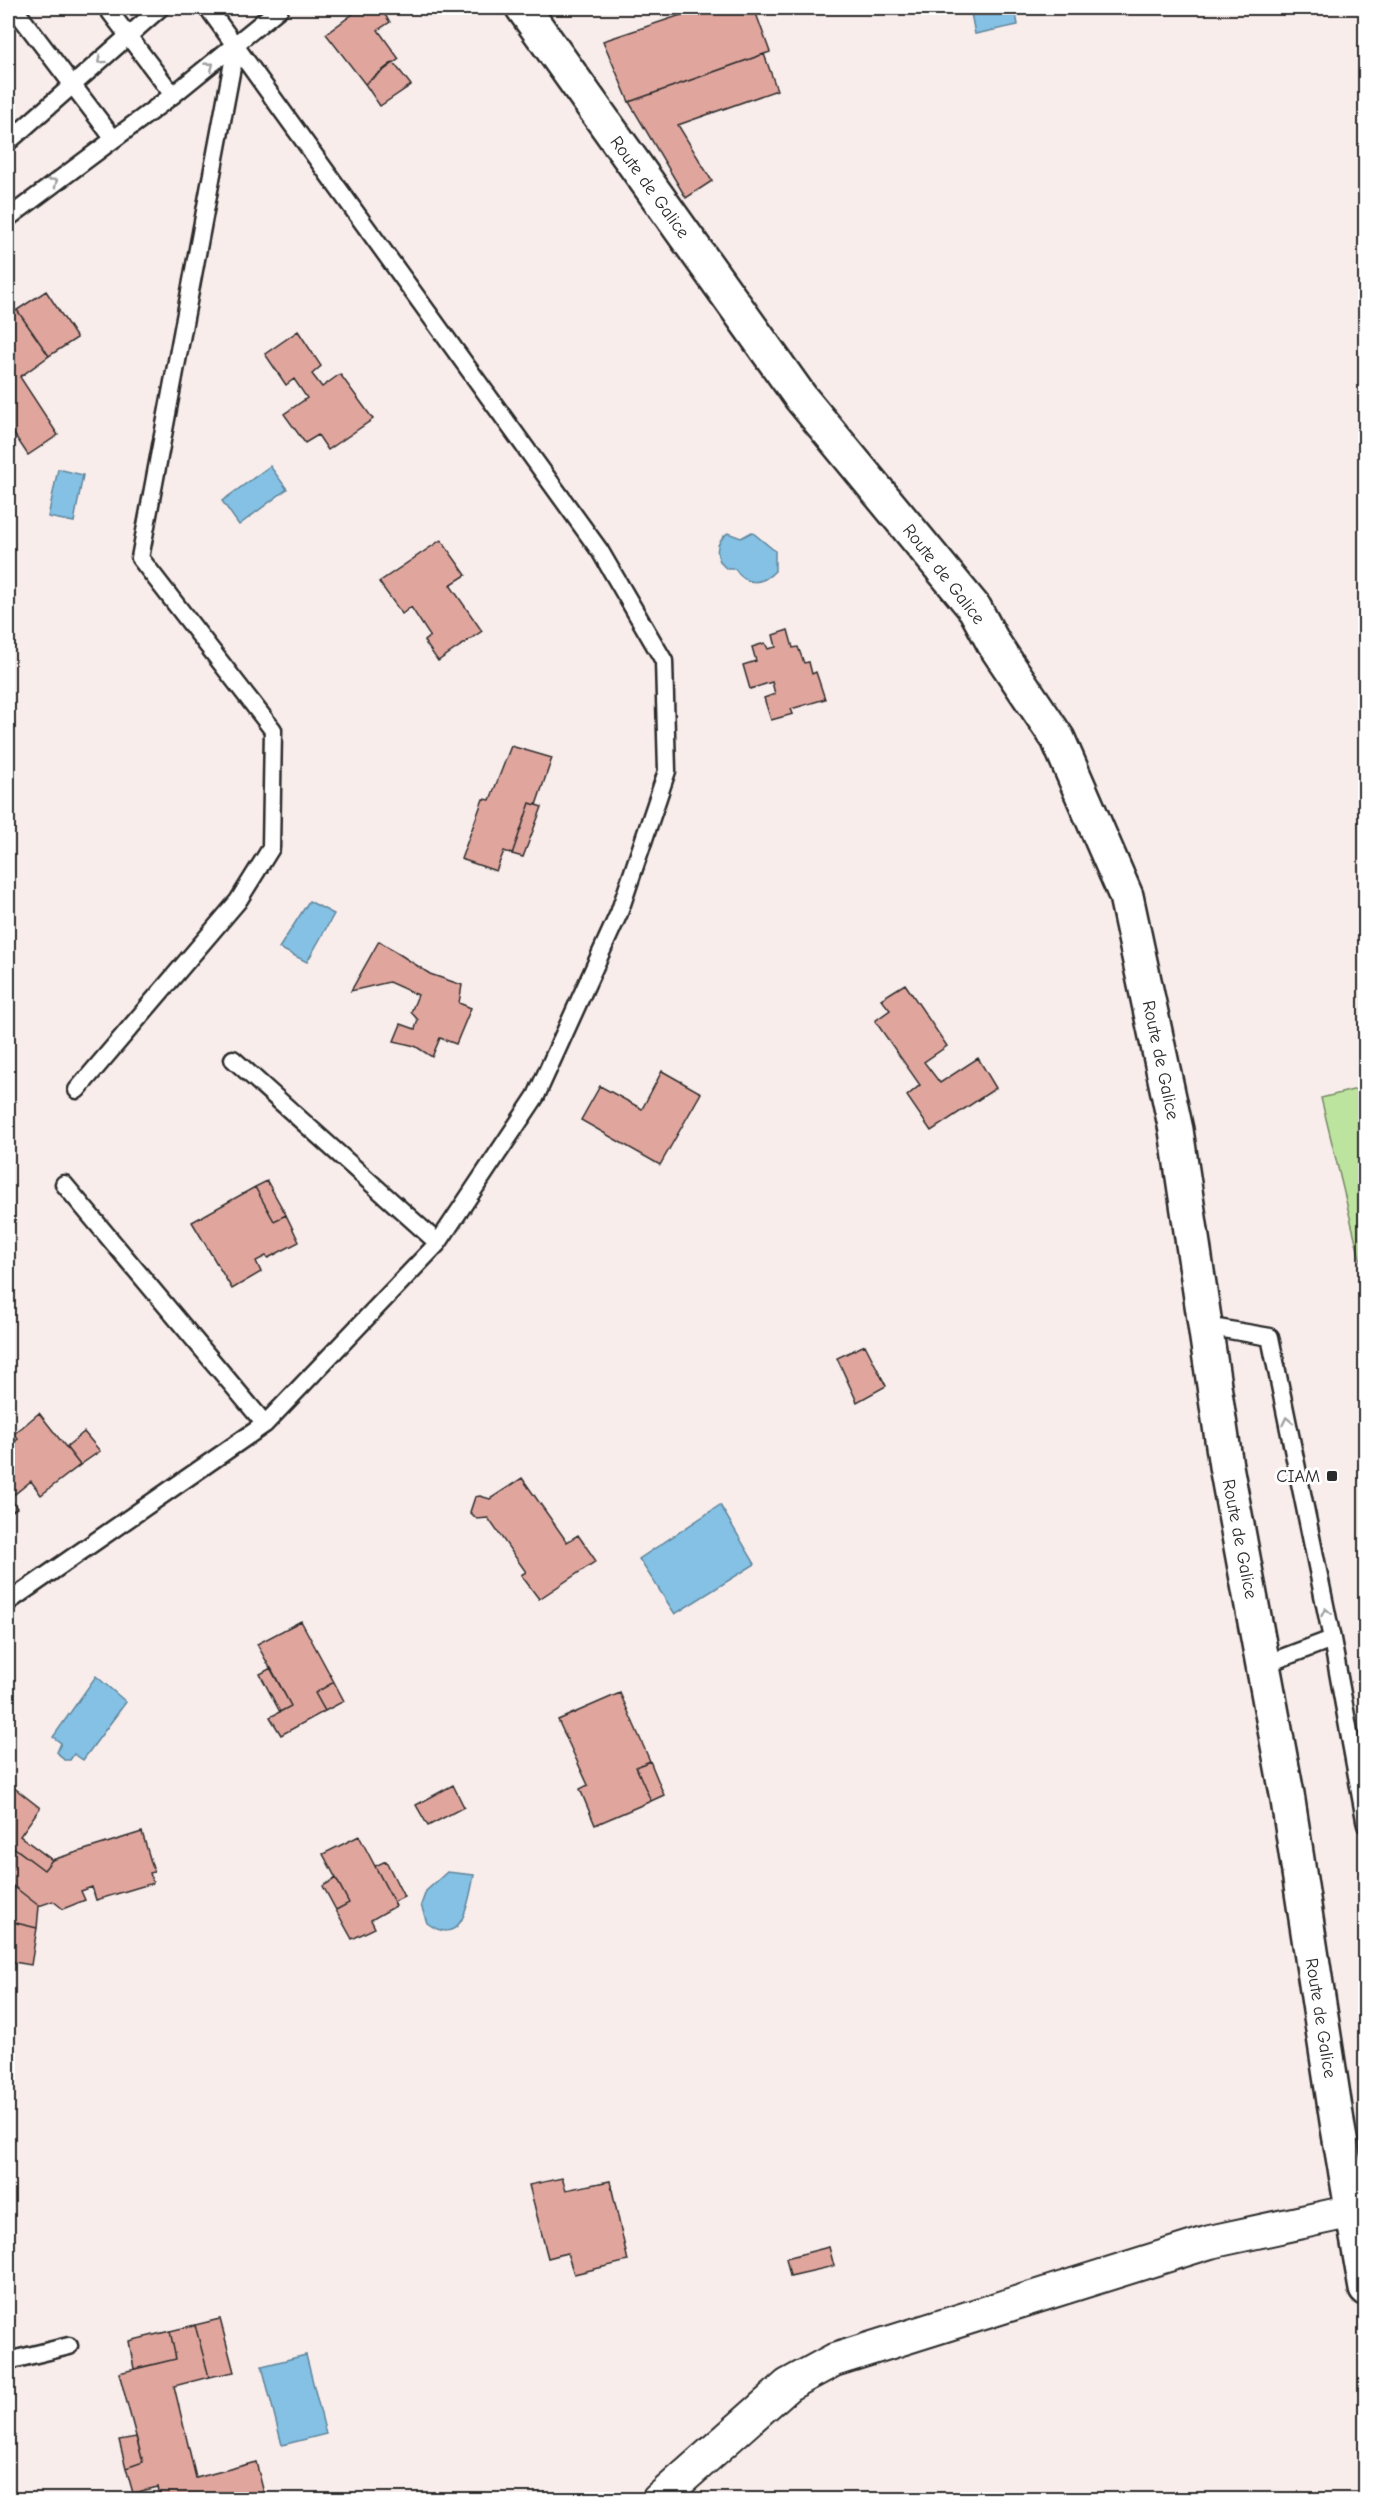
<svg xmlns="http://www.w3.org/2000/svg" width="1373" height="2507" viewBox="0 0 1373 2507" font-family="'Comic Neue',sans-serif">
  <style>
    .green { fill: #bde49f; stroke: #748865; stroke-width: 1.5 }
    .water { fill: #84c1e4; stroke: #60859a; stroke-width: 1.5 }
    .building { fill: #e0a69e; stroke: #2b2b2b; stroke-width: 1.5 }
    .lines { fill: none; stroke-linecap: round; stroke-linejoin: round }
    .lane-casing { stroke: #2b2b2b; stroke-width: 21 }
    .street-casing { stroke: #2b2b2b; stroke-width: 36 }
    .secondary-casing { stroke: #2b2b2b; stroke-width: 38 }
    .lane { stroke: #fff; stroke-width: 16 }
    .street { stroke: #fff; stroke-width: 32 }
    .secondary { stroke: #fff; stroke-width: 33 }
    .oneway { stroke: #a0a0a0 }
    .poi-dot { fill: #2b2b2b; stroke: #fff; stroke-width: 2 }
    .labels { text-anchor: middle; stroke-width: 6; stroke-linejoin: round; paint-order: stroke }
    .street-label { font-size: 18px; fill: #2b2b2b; stroke: #fff }
    .poi-label { font-size: 18px; fill: #2b2b2b; stroke: #fff; text-anchor: end }
  </style>
  <rect width="100%" height="100%" fill="#f9edec"/>
  <filter id="ink" filterUnits="userSpaceOnUse"><feTurbulence type="fractalNoise" baseFrequency=".0167" numOctaves="2"/><feDisplacementMap in="SourceGraphic" scale="12" xChannelSelector="R" yChannelSelector="G"/><feConvolveMatrix kernelMatrix="1 2 1 2 8 2 1 2 1" color-interpolation-filters="sRGB"/></filter>
  <g filter="url(#ink)">
    <!-- green -->
    <path class="green" d="M1365 1087H1366L1365 1279 1321 1098Z"/>
    <!-- water -->
    <path class="water" d="M970 8H1015L1018 25 975 34Z
      M270 466 287 489 239 525 222 501Z
      M58 469 83 475 74 522 48 517Z
      M752 532 775 551V571C762 585 746 586 735 569H727C714 559 714 542 728 533L741 538Z
      M309 901 334 914 307 962 279 948Z
      M720 1505 755 1564 675 1614 639 1559Z
      M96 1676 126 1702 83 1760 74 1754 70 1760H64L57 1752 61 1743 53 1737Z
      M447 1872 474 1875C469 1898 464 1951 427 1923L421 1905 426 1891Z
      M306 2355 326 2434 282 2445 262 2366Z"/>
    <!-- building -->
    <path class="building" d="M361 8H380L390 22 378 30 399 59 365 84 326 34Z
      M702 8H754L770 52 629 102 603 41Z
      M764 54 777 90 678 125 712 181 686 198 629 102Z
      M393 62 411 85 380 106 365 84Z
      M46 291 77 338 49 356 17 310Z
      M17 310 49 356 20 377 58 435 28 455 8 425V316Z
      M298 331 321 366 312 374 322 387 340 374 373 419 328 450 318 435 305 443 284 414 307 398 294 379 286 385 265 354Z
      M441 540 466 575 450 585 482 631 438 661 424 641 430 636 411 607 402 614 379 582Z
      M788 630 793 648 798 647 804 663 809 662 812 674 816 672 825 699 791 709 793 714 771 720 764 698 775 694 772 682 750 689 743 665 756 661 752 647 765 643 768 649 776 647 773 635Z
      M511 746 552 758 536 805 530 803 512 854 504 851 496 871 461 859 483 799 490 800Z
      M530 803 542 807 523 857 512 854Z
      M379 941 430 974 462 985 459 1003 471 1008 456 1044 440 1038 432 1057 415 1046 394 1041 401 1024 415 1029 418 1020 411 1012 418 995 389 982 351 991Z
      M905 984 947 1046 924 1062 940 1083 978 1058 996 1088 931 1131 907 1096 920 1085 875 1021 890 1010 881 999Z
      M662 1071 701 1093 660 1165 581 1120 600 1086 642 1109Z
      M267 1181 286 1215 274 1221 255 1187Z
      M255 1187 274 1221 286 1215 299 1242 268 1258 266 1256 256 1261 261 1272 232 1289 192 1222Z
      M865 1345 886 1386 857 1402 837 1358Z
      M39 1413 80 1465 41 1495 31 1481 10 1498 17 1508 8 1514V1444L9 1446 18 1439 14 1434Z
      M84 1432 100 1451 80 1465 66 1447Z
      M522 1478 567 1542 578 1535 596 1561 539 1599 521 1575 526 1572 488 1518 477 1519 470 1512 475 1497 480 1496 490 1499Z
      M301 1621 334 1682 315 1693 325 1711 281 1735 270 1717 291 1706 257 1644Z
      M271 1668 291 1706 280 1712 260 1674Z
      M334 1682 344 1701 325 1711 315 1693Z
      M620 1693 650 1761 636 1767 651 1801 595 1825 580 1789 588 1785 558 1720Z
      M8 1724 13 1758 8 1759Z
      M650 1761 664 1795 651 1801 636 1767Z
      M8 1783 40 1808 20 1836 52 1860 44 1870 8 1843Z
      M453 1785 464 1807 428 1826 416 1805Z
      M142 1832 154 1872 150 1873 153 1883 96 1900 92 1887 81 1891 85 1900 63 1909 53 1901 39 1906 8 1882V1843L44 1870 52 1860Z
      M359 1836 396 1906 371 1920 375 1928 352 1939 336 1910 349 1903 323 1854Z
      M386 1861 404 1897 394 1902 375 1866Z
      M336 1878 349 1903 336 1910 323 1886Z
      M8 1882 39 1906 37 1928 8 1921Z
      M8 1921 37 1928 31 1965 8 1961Z
      M562 2178 566 2190 610 2181 628 2261 574 2274 567 2253 548 2258 529 2185Z
      M829 2247 834 2266 790 2276 786 2258Z
      M220 2319 234 2372 209 2377 195 2325Z
      M195 2325 209 2377 174 2386 196 2478 256 2462 265 2497 255 2500H161L158 2487 133 2493 126 2468 143 2462 119 2373 176 2359 170 2331Z
      M170 2331 176 2359 134 2369 129 2341Z
      M136 2437 143 2462 126 2468 119 2440Z"/>
    <g class="lines">
      <!-- lane casing -->
      <g class="lane-casing">
        <path id="lane" d="M14 8 113 138
          M107 8 173 95
          M8 142 160 8
          M8 218 173 95 280 8
          M233 1059 438 1243
          M77 1090 238 901 271 848 273 730 140 558 236 46
          M64 1184 265 1424
          M1206 1326 1270 1337 1332 1639 1263 1665
          M8 1602 265 1424 438 1243 536 1096 619 913 667 771 664 661 600 551 208 8
          M1332 1639 1366 1825
          M8 2361 69 2346"/>
      </g>
      <!-- street casing -->
      <g class="street-casing">
        <path id="street" d="M658 2500 788 2385 834 2360 1210 2242 1353 2211"/>
      </g>
      <!-- secondary casing -->
      <g class="secondary-casing">
        <path id="secondary" d="M523 8 801 398 975 609 994 644 1058 739 1126 896 1176 1130 1226 1466 1287 1794 1338 2128 1366 2289"/>
      </g>
      <!-- lane -->
      <use href="#lane" class="lane"/>
      <!-- street -->
      <use href="#street" class="street"/>
      <!-- secondary -->
      <use href="#secondary" class="secondary"/>
    </g>
    <!-- one-way arrows -->
    <defs><path id="oneway-chevron" d="M-2-3.5L2.5 0L-2 3.5" fill="none" stroke-width="1.6" stroke-linecap="round" stroke-linejoin="round" transform="scale(1.5)"/></defs>
    <g class="oneway">
      <use href="#oneway-chevron" transform="translate(101 60) rotate(138)"/>
      <use href="#oneway-chevron" transform="translate(210 66) rotate(-38)"/>
      <use href="#oneway-chevron" transform="translate(54 182) rotate(-37)"/>
      <use href="#oneway-chevron" transform="translate(1287 1421) rotate(-102)"/>
      <use href="#oneway-chevron" transform="translate(1326 1612) rotate(-102)"/>
    </g>
  </g>
  <!-- markers -->
  <rect class="poi-dot" x="1326" y="1470" width="12" height="12" rx="3"/>
  <g class="labels">
    <!-- street labels -->
    <g class="street-label">
      <text transform="translate(650 187) rotate(54)" y="6">Route de Galice</text>
      <text transform="translate(944 574) rotate(52)" y="6">Route de Galice</text>
      <text transform="translate(1161 1060) rotate(78)" y="6">Route de Galice</text>
      <text transform="translate(1240 1539) rotate(79)" y="6">Route de Galice</text>
      <text transform="translate(1321 2018) rotate(81)" y="6">Route de Galice</text>
    </g>
    <!-- poi labels -->
    <g class="poi-label">
      <text x="1320" y="1482">CIAM</text>
    </g>
  </g>
  <!-- margin -->
  <rect width="1373" height="2507" fill="none" stroke="#fff" stroke-width="30"/>
  <rect x="15" y="15" width="1343" height="2477" fill="none" stroke="#2b2b2b" stroke-width="2" filter="url(#ink)"/>
</svg>
